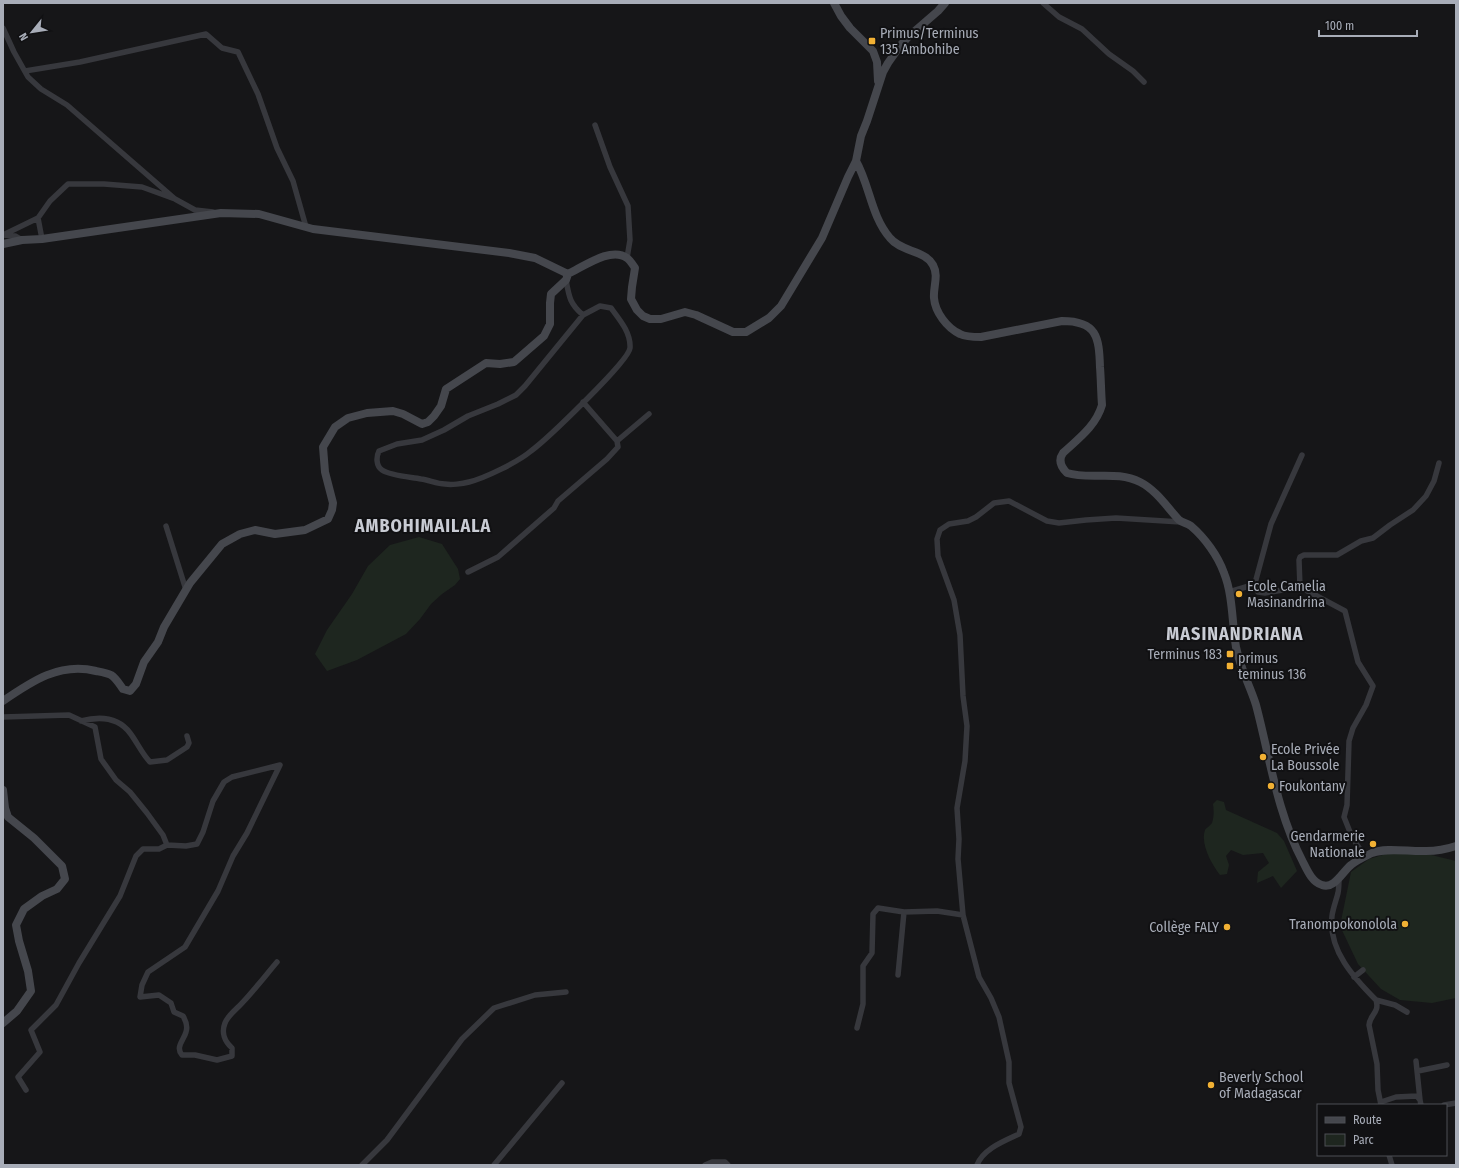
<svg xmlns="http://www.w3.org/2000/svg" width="1459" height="1168" viewBox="0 0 1459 1168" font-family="'Fira Sans Condensed',sans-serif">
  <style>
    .green { fill: #1e261f }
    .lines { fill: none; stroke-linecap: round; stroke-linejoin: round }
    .street { stroke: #37383d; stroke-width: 5.5 }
    .secondary { stroke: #45474d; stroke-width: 8 }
    .poi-dot { fill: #f2b134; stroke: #111113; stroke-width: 1.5 }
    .labels { text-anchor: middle; stroke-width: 4; stroke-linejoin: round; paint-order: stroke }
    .poi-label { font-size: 14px; fill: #a8adb8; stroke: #111113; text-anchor: start }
    .district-label { font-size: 18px; font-weight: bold; letter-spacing: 1px; fill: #c9ccd4; stroke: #111113 }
  </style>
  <rect width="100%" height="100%" fill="#161618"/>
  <!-- green -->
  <path class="green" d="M419 537 442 544 458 569 460 579 455 585 442 594 431 604 420 619 406 634 357 660 327 671 315 654 327 630 352 594 368 566 390 545Z
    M1217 800 1224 802 1226 810 1277 833 1284 841 1297 871 1281 888 1273 876 1257 883 1258 872 1269 863 1263 853 1243 855 1231 850 1226 856 1229 865 1227 874 1220 875C1212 865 1200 844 1205 830 1206 828 1210 826 1212 823 1214 817 1214 810 1213 804Z
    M1393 852 1423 853 1456 861V998L1432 1003 1400 1000 1381 989 1358 964 1340 926 1351 872 1369 859Z"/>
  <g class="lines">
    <!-- street -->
    <path class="street" d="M1043 3 1059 17 1082 29 1109 54 1133 71 1144 82
      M3 28 14 52 28 77 41 89 67 105 175 199
      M25 71 80 62 206 34 222 48 238 52 258 94 277 148 293 181 306 227
      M595 125 610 167 628 206 630 240 627 258
      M38 218 42 239
      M3 235 38 218 50 201 68 184H104L142 187 175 199 195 210 213 212
      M3 235 15 236 22 240
      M566 280C569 297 570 304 583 315L600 306 611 308C620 320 631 333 630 348 629 361 546 440 531 451 518 462 485 478 469 482 462 484 451 485 445 484 437 484 429 480 421 479 411 477 391 476 382 470 376 466 376 457 379 451L397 444 422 440 444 430 468 416 498 404 516 395 525 386 583 315
      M583 402 617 441 649 414
      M166 526 186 590
      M468 572 498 557 554 508 558 501 607 459 618 447 617 441
      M1254 587 1271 524 1302 455
      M1300 587 1345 611 1358 662 1373 686 1366 705 1353 728 1349 741 1347 805 1344 817 1352 837 1365 857
      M1229 592 1249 586 1254 587 1258 592 1265 593 1300 587 1299 560 1300 557 1304 555H1337L1361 541 1373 538 1390 525 1413 510 1426 496 1434 481 1439 463
      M3 717 69 715 95 727 101 759 116 780 130 792 147 813 163 835 167 845 186 846 197 844 203 832 213 801 224 782 232 777 280 765
      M81 721C100 716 118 717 130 733 137 742 142 754 150 762L167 760 187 747 189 743 187 736
      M1339 877C1339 882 1339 888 1338 893 1336 901 1333 908 1332 916 1328 950 1354 978 1376 1000 1380 1013 1370 1014 1369 1025L1377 1064 1378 1090 1381 1105
      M277 962C266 975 255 989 243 1002 237 1009 228 1015 225 1023 221 1033 225 1042 232 1048V1056L217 1060 195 1055H182C175 1047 184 1040 186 1032 188 1026 186 1021 183 1016L174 1012 171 1003 159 995 140 997 142 985 148 972 185 947 218 891 233 856 247 833 280 765
      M898 975 904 912 937 911 963 915
      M1354 977 1363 970
      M1376 1000 1395 1005 1407 1012
      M857 1028 863 1004V966L872 953 873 914 878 908 904 912
      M1416 1061 1420 1100
      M1418 1071 1447 1065
      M26 1090 18 1077 40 1052 31 1030 56 1005 79 963 120 896 136 856 143 849H159L167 845
      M1381 1102 1396 1097 1417 1096 1420 1100 1421 1105
      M1444 1105 1456 1103
      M1389 1155 1392 1165
      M362 1165 387 1140 462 1039 494 1008 535 995 566 992
      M494 1165 562 1083
      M705 1165 712 1162H725L728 1165
      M977 1165C983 1149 1004 1141 1019 1134L1021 1127 1009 1083V1062L999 1017 991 998 979 977 963 915 958 859 959 839 957 808 965 761 967 726 963 696 960 635 954 600 938 556 937 539 940 530 949 524 968 521 976 517 994 503 1009 501 1047 521 1059 523 1086 520 1116 518 1181 522"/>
    <!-- secondary -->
    <path class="secondary" d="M834 3 841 16 850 28 873 51 877 62 878 81
      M856 161C870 186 871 216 890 238 901 252 925 250 933 265 939 276 933 287 934 298 935 312 947 328 960 334 966 337 973 337 981 337L1062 321C1097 321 1099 337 1100 367 1101 380 1101 392 1102 405 1096 426 1078 439 1063 453 1058 460 1061 467 1067 473 1090 480 1117 470 1140 482 1156 490 1167 507 1179 520 1183 523 1187 523 1191 526 1205 538 1218 556 1224 573 1233 595 1232 624 1236 647 1240 668 1250 686 1256 705 1270 758 1277 813 1303 862 1307 870 1312 882 1322 885 1334 890 1343 871 1351 865 1357 860 1364 857 1372 853 1386 847 1410 852 1426 851 1436 851 1447 849 1456 846
      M3 244 22 240 42 239 221 213 259 214 313 229 509 253 535 258 568 274
      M3 701C32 681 60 662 96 671 101 672 107 673 111 675 116 678 120 685 123 689L130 691 136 684 144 662 158 642 164 627 190 583 222 544 240 534 255 530 275 534 305 530 328 519 332 510 333 503 325 472 323 447 335 427 348 418 367 413 393 411 403 414 422 424 428 422 434 416 441 406 446 389 486 363 500 364 514 362 544 336 550 324V303L551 294 566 280 568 274C583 267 611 246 627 258 630 260 633 265 635 268L632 287 631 299 637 310 643 316 650 319H661L685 312 696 315 733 332H746L769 318 781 306 822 238 848 177 856 161 861 136 867 121 883 72 888 63 900 46 908 37 938 11 945 3
      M3 790 5 808 8 817 34 838 62 866 65 879 57 889 42 896 24 909 16 925 19 941 28 971 31 991 17 1011 3 1023"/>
  </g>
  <!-- markers -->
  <g class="poi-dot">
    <rect x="868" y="37" width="8" height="8" rx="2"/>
    <circle cx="1239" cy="594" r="4"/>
    <rect x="1226" y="650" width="8" height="8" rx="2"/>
    <rect x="1226" y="662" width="8" height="8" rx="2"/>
    <circle cx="1263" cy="757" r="4"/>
    <circle cx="1271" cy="786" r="4"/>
    <circle cx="1373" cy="844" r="4"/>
    <circle cx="1405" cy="924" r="4"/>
    <circle cx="1227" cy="927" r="4"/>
    <circle cx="1211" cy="1085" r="4"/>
  </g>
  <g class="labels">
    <!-- poi labels -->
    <g class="poi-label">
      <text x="880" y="38">Primus/Terminus<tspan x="880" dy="16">135 Ambohibe</tspan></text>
      <text x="1247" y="591">Ecole Camelia<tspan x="1247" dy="16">Masinandrina</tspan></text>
      <text x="1222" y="659" text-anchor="end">Terminus 183</text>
      <text x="1238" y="663">primus<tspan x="1238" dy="16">teminus 136</tspan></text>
      <text x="1271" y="754">Ecole Privée<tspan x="1271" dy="16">La Boussole</tspan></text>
      <text x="1279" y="791">Foukontany</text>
      <text x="1365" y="841" text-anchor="end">Gendarmerie<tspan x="1365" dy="16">Nationale</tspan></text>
      <text x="1397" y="929" text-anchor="end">Tranompokonolola</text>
      <text x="1219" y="932" text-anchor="end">Collège FALY</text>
      <text x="1219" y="1082">Beverly School<tspan x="1219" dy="16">of Madagascar</tspan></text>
    </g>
    <!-- district labels -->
    <g class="district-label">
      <text x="423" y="532">AMBOHIMAILALA</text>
      <text x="1235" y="640">MASINANDRIANA</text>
    </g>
  </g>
  <!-- border -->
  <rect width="1459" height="1168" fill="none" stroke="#a8adb8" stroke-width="8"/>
  <!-- legend -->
  <rect x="1317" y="1104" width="130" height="52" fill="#111113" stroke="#4d4f55"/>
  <rect x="1325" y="1117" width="20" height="6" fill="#45474d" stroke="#4d4f55"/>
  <text x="1353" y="1124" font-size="12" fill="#a8adb8">Route</text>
  <rect x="1325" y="1134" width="20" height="12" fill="#1e261f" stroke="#4d4f55"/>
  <text x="1353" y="1144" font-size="12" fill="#a8adb8">Parc</text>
  <!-- north arrow -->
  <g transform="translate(32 32) rotate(240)" stroke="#111113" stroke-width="3" paint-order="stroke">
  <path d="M0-3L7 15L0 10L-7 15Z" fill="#a8adb8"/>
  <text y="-6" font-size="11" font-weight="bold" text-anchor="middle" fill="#a8adb8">N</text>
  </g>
  <!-- scale -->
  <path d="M1319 30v6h98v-6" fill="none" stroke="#a8adb8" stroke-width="2"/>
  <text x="1325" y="30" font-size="12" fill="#a8adb8" stroke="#111113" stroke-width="3" paint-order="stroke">100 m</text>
</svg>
